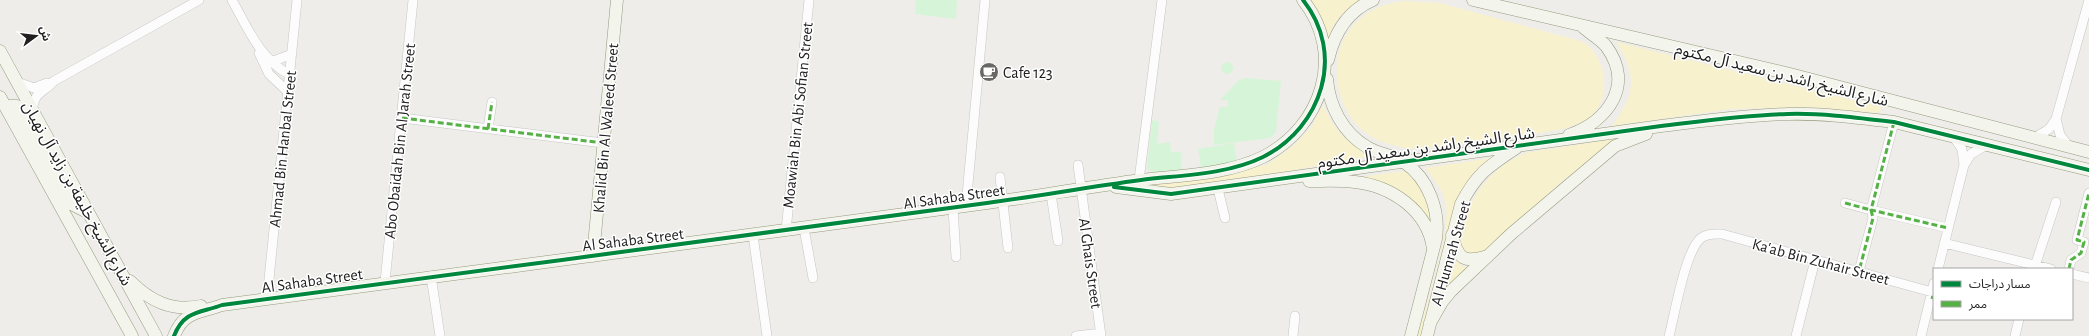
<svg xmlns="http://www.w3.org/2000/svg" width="2089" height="336" viewBox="0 0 2089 336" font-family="'Alegreya Sans','Noto Sans Arabic',sans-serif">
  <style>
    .sand { fill: #f7f1ce }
    .park { fill: #d6f5d8 }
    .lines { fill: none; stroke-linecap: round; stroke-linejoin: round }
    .street-casing { stroke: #c7c6c5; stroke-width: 10 }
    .secondary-casing { stroke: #969a7f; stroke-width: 13 }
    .street { stroke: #fcfcfc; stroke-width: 9 }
    .secondary { stroke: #f3f4ec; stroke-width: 12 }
    .quiet { stroke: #55b145; stroke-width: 3; stroke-dasharray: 6 3; stroke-linecap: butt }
    .cycleway-casing { stroke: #fff; stroke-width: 6 }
    .cycleway { stroke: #00873e; stroke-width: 4 }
    .labels { text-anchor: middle; stroke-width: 3; stroke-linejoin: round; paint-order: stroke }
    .poi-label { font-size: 16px; fill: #202020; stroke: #fff; text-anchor: start }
    .street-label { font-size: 16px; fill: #202020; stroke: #fff }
  </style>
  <rect width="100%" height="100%" fill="#eeede9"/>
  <!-- sand -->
  <path class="sand" d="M1308 0H1362C1342 12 1336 18 1327 40Z
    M1405 1 1440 3 1584 42C1597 52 1603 65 1604 81 1605 96 1600 111 1586 120 1566 132 1530 134 1506 137 1474 141 1442 148 1410 149 1397 146 1383 144 1372 137 1332 113 1323 50 1360 19 1373 7 1388 3 1405 1Z
    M1616 42 1881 107 1880 113 1806 107 1731 109 1612 126C1635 94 1638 76 1616 42Z
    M1323 105C1334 130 1349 146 1375 156L1170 191 1146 186 1267 165 1293 146 1311 128Z
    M1619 138 1579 173 1566 178 1485 251 1469 257 1461 248C1461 206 1487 169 1525 153Z
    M1491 158 1478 170 1424 336H1418C1426 306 1453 228 1445 201 1442 188 1433 178 1425 168Z
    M1405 171C1426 192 1432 203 1430 233L1423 215 1360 177Z
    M1456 260 1463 267H1469L1448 287Z"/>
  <!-- park -->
  <path class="park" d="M916 0H957L956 19 915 14Z
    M1221 68a6 6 0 1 1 12 0a6 6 0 1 1-12 0Z
    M1247 78 1281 81 1276 132 1270 138 1214 145V130L1220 107H1228V100H1220L1239 80Z
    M1152 120 1159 122 1157 144 1170 142 1171 152H1181L1182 170 1158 174 1147 169Z
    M1234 143 1237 162 1201 168 1198 149Z"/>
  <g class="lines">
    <!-- street casing -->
    <g class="street-casing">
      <path id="street" d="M232 0C248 29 260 59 290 75
        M259 53 269 74 288 92
        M271 62 292 54
        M17 82 34 88 47 83
        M33 112C32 92 44 93 54 81L199 0
        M402 118 603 143
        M2056 119 2060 135 2069 147
        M1894 122 1871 210 1948 228
        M488 129 492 102
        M2034 138 2049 129 2056 119 2089 0
        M1078 165 1101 336
        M1964 165 1971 154 1988 144
        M1000 177 1008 248
        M1139 180 1162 0
        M1218 189 1225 218
        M1051 194 1058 241
        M1845 203 1871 210 1873 218 1859 271
        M966 206 985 0
        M953 208 956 257
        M804 228 813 278
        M786 231 809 0
        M753 235 767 336
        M1944 243 2051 269
        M1938 269 1964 165 1962 149 1953 136
        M2034 269 2056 202
        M2069 269 2071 260 2081 253 2084 242 2077 240 2089 193
        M2072 274 2089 278
        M431 276 440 336
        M385 282 413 0
        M267 299 297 0
        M1076 336 1101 333
        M1293 336 1295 316
        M1669 336C1675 314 1685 251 1701 238 1707 233 1715 234 1722 234L1932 292
        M1796 336 1815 260
        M1921 336 1934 283
        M2015 336 2019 319"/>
    </g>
    <!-- secondary casing -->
    <g class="secondary-casing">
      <path id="secondary" d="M1473 0 1790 74 2089 152
        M0 51 156 336
        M1328 60C1334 34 1347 11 1373 0
        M1327 79C1329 106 1343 133 1367 147 1378 154 1393 155 1404 162 1429 179 1440 211 1436 239L1411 336
        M0 97 132 336
        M8 111 10 106H17L69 200 73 205 87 212
        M1569 135C1608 121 1635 85 1606 46 1600 39 1591 34 1584 28
        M1309 181C1324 181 1340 180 1355 182 1391 186 1428 210 1433 249
        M1116 187 1171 194 1661 126C1703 121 1745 115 1788 114 1823 113 1860 118 1894 122L2089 170
        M1452 235C1458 260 1464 263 1488 256
        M593 256 617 0
        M130 281C150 301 172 312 201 306
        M1430 323 1442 302 1451 291 1511 234 1615 146 1646 134
        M174 336C184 310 201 313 222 305 477 270 732 239 987 203 1038 196 1089 187 1141 180 1181 175 1226 175 1263 157 1322 127 1346 54 1303 0
        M1427 336 1461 204C1477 173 1488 167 1516 148"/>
    </g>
    <!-- street -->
    <use href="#street" class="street"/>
    <!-- secondary -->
    <use href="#secondary" class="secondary"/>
    <!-- quiet -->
    <path class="quiet" d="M402 118 603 143
      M1894 122 1871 210 1948 228
      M488 129 492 102
      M1845 203 1871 210 1873 218 1859 271
      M2069 269 2071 260 2081 253 2084 242 2077 240 2089 193
      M1931 297 1934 298"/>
    <!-- cycleway casing -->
    <g class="cycleway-casing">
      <path id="cycleway" d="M1114 187 1171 194 1661 126C1703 121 1745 115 1788 114 1823 113 1860 118 1894 122L2089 170
        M174 336C184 310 201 313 222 305 477 270 732 239 987 203 1038 196 1089 187 1141 180 1181 175 1226 175 1263 157 1322 127 1346 54 1303 0"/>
    </g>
    <!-- cycleway -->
    <use href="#cycleway" class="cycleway"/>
  </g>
  <!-- icons -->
  <defs>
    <g id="cafe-disc" transform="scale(1)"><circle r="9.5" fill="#686866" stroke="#fff"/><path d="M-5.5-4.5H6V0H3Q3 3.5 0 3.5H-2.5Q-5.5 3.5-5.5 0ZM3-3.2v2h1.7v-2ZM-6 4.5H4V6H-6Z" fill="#fff"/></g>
  </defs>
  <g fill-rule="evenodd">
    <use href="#cafe-disc" x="989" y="72"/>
  </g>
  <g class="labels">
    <!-- poi labels -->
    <g class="poi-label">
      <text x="1003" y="78">Cafe 123</text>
    </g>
    <!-- street labels -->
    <g class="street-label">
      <text transform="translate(1782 74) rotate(14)" y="6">شارع الشيخ راشد بن سعيد آل مكتوم</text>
      <text transform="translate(797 115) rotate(-84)" y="6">Moawiah Bin Abi Sofian Street</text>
      <text transform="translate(605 128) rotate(-85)" y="6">Khalid Bin Al Waleed Street</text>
      <text transform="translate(399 141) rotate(-84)" y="6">Abo Obaidah Bin Al Jarah Street</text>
      <text transform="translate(1426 147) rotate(-8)" y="6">شارع الشيخ راشد بن سعيد آل مكتوم</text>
      <text transform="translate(282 149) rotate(-84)" y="6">Ahmad Bin Hanbal Street</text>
      <text transform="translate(78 193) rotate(61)" y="6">شارع الشيخ خليفة بن زايد آل نهيان</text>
      <text transform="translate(954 196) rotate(-8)" y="6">Al Sahaba Street</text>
      <text transform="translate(633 239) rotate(-7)" y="6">Al Sahaba Street</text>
      <text transform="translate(1450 253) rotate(-74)" y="6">Al Humrah Street</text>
      <text transform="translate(1821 261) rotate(15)" y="6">Ka'ab Bin Zuhair Street</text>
      <text transform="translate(1091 263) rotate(82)" y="6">Al Ghais Street</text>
      <text transform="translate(312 280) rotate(-8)" y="6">Al Sahaba Street</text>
    </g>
  </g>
  <!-- legend -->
  <rect x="1933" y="268" width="140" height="52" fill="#ffffff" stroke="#a6a6a6"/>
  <rect x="1941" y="281" width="20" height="6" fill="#00873e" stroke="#a6a6a6"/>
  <text x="1969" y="288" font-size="12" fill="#202020">مسار دراجات</text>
  <rect x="1941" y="301" width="20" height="6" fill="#55b145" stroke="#a6a6a6"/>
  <text x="1969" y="308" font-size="12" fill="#202020">ممر</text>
  <!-- north arrow -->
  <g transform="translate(36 36) rotate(75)" stroke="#ffffff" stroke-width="3" paint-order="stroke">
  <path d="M0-3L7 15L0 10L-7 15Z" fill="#202020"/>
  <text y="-6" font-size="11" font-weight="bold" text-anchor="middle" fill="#202020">ش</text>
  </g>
</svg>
